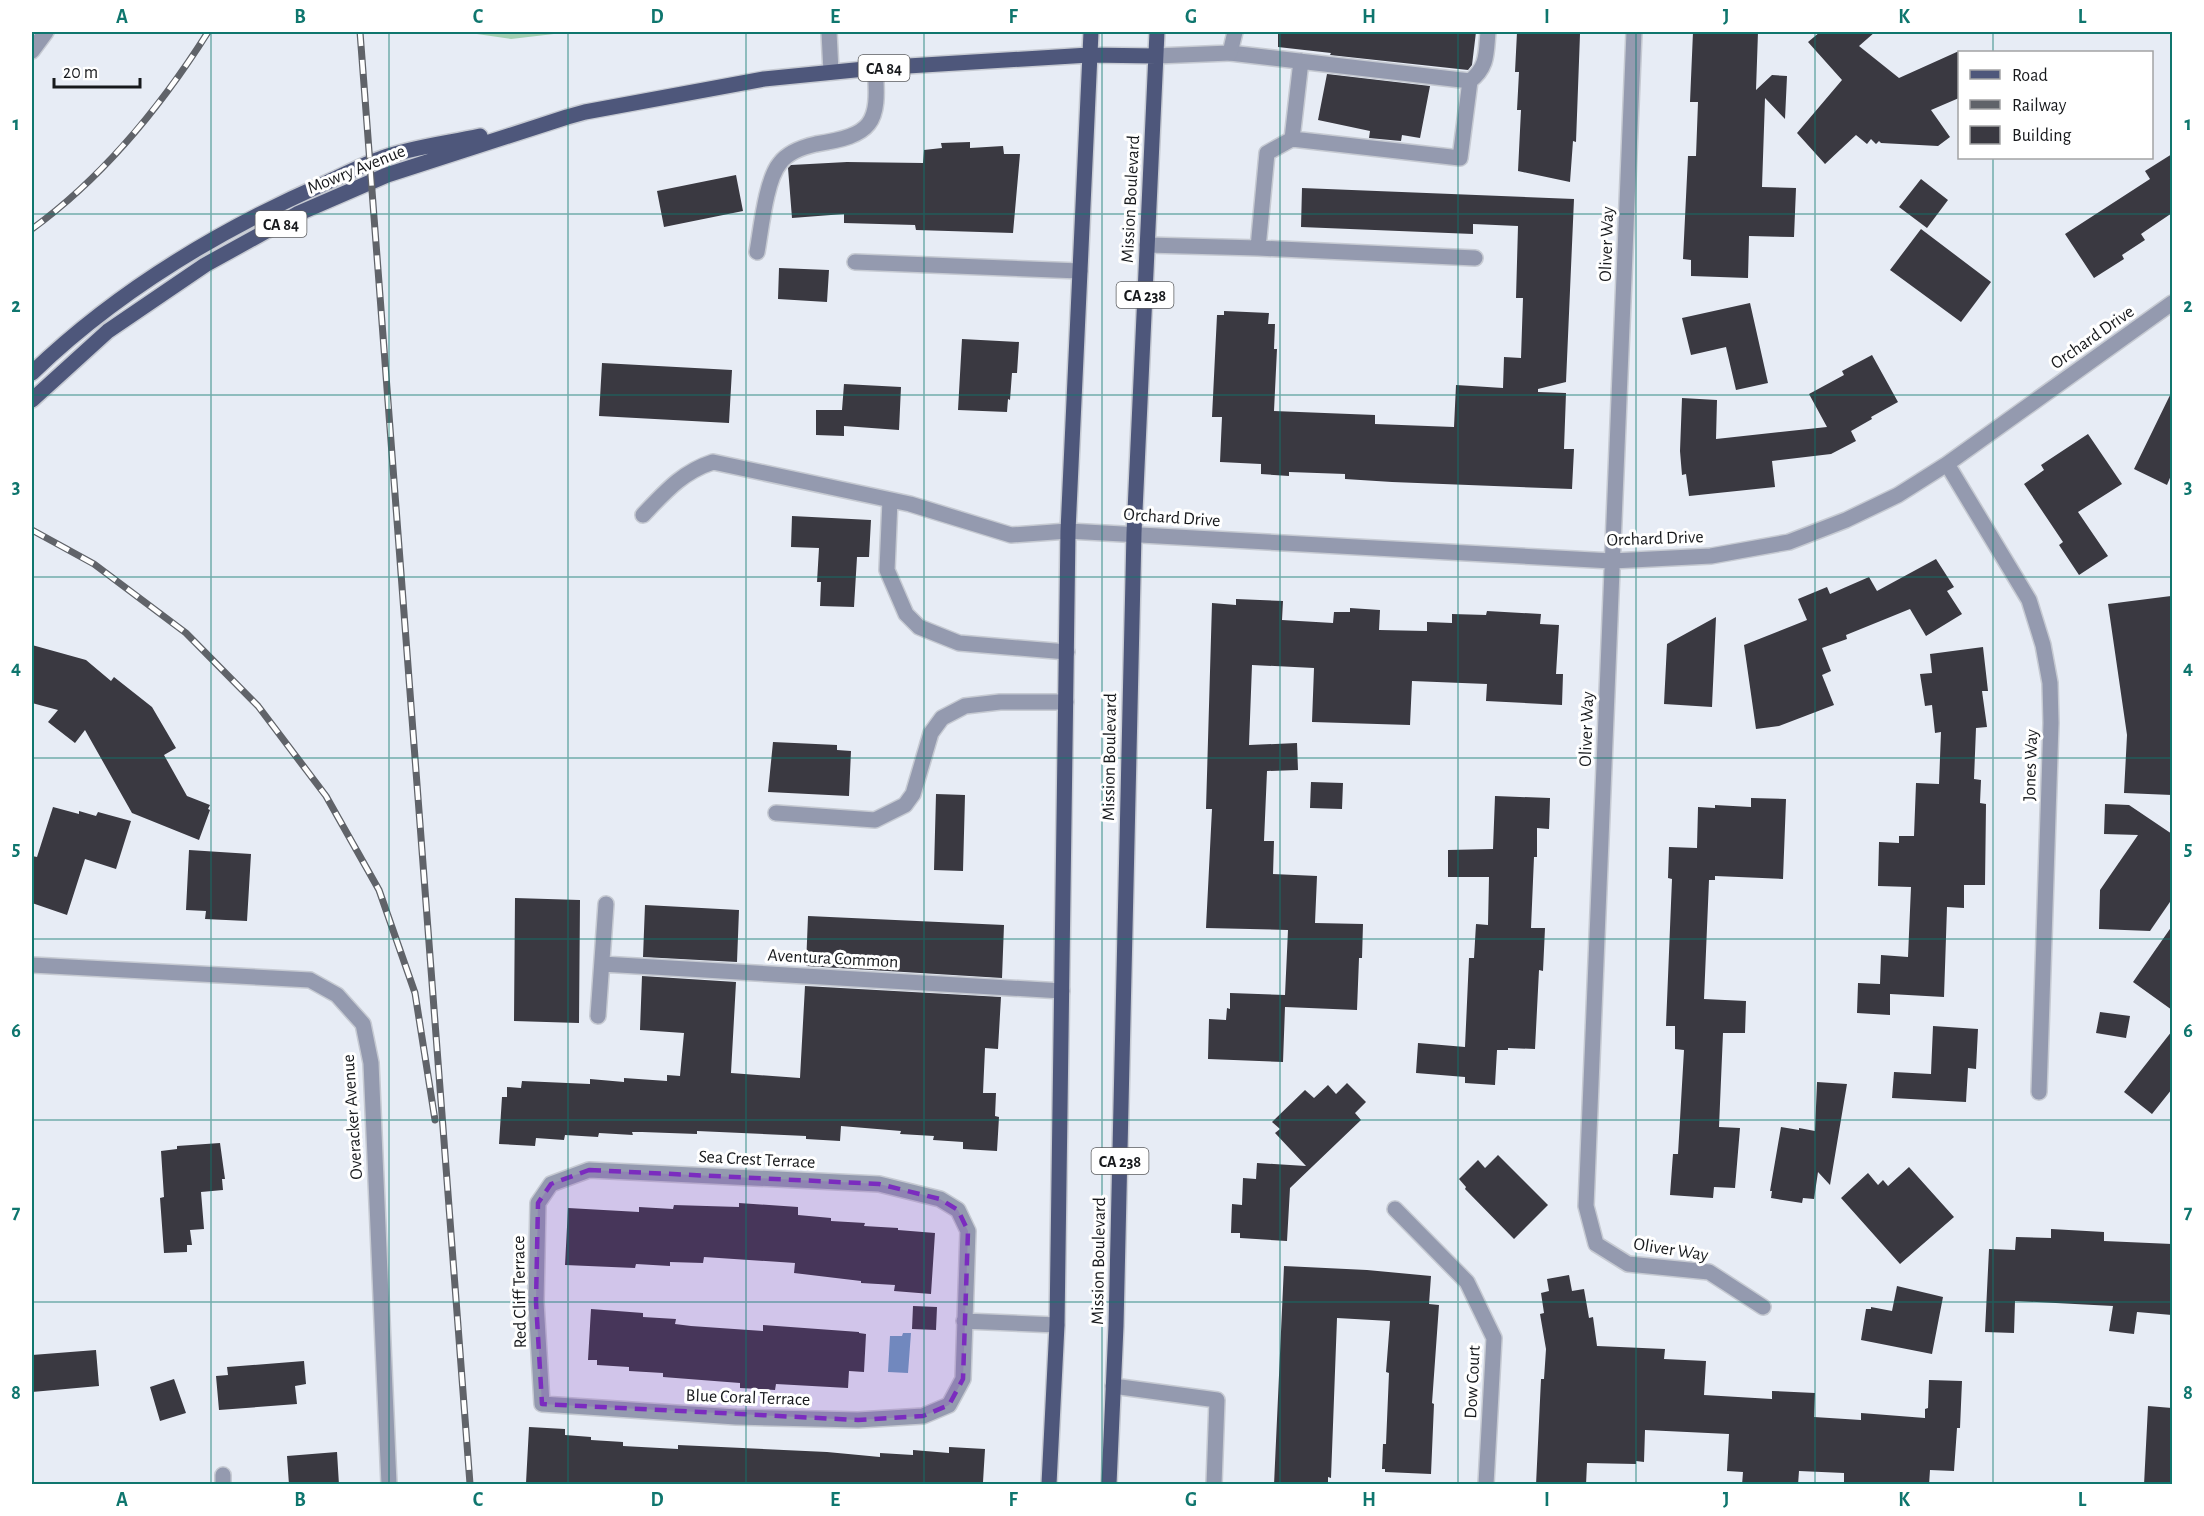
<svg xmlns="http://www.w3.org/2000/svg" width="2204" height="1516" viewBox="0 0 2204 1516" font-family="'Alegreya Sans',sans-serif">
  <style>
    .green { fill: #a5d0b3 }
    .water { fill: #6f9fbf }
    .building { fill: #3a3941 }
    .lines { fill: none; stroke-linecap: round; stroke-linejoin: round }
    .lane-casing { stroke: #c6cad2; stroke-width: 18 }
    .street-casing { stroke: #c6cad2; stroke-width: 18 }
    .primary-casing { stroke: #c6cad2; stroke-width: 18 }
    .lane { stroke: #949aaf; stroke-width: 15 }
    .street { stroke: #949aaf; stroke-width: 15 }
    .primary { stroke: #4e577b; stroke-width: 15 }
    .rail-casing { stroke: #606369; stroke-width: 7 }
    .rail { stroke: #fff; stroke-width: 4.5; stroke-dasharray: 14; stroke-linecap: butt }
    .marked { fill: #7b2cbf; fill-opacity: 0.2; stroke: #7b2cbf; stroke-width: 4.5; stroke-dasharray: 12 8; stroke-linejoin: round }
    .grid { fill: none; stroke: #0f766e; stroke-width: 1.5; stroke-opacity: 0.55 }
    .labels { text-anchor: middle; stroke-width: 6; stroke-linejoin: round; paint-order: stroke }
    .shield { fill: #fff; stroke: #5d5e60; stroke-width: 1.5 }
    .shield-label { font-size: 16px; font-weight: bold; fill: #17191c }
    .street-label { font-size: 18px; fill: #17191c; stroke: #fff }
    .neatline { fill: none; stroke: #0f766e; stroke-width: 2 }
    .grid-label { font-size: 20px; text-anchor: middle; font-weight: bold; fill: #0f766e }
  </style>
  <rect width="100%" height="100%" fill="#e7ecf5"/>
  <!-- green -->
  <path class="green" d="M463 32H571L511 39Z"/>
  <!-- water -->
  <path class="water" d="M903 1333H911L908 1373 888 1372 890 1336H902Z"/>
  <!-- building -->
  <path class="building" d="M1278 32H1476L1472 65 1468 70 1330 55 1331 53 1278 47Z
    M1517 32 1580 34 1576 142 1573 141 1570 182 1518 171 1521 110H1517L1519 72H1515Z
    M1693 32H1758L1756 90 1772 75 1787 76 1785 119 1765 98 1762 187 1796 188 1794 237 1749 236 1748 278 1691 276V260L1683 259 1688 156H1696L1698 102H1690Z
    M1820 32H1875L1859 46 1899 78 1959 51V98L1931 110 1950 137 1938 146 1881 143 1879 141 1876 144 1871 139 1867 144 1856 135 1825 164 1797 133 1842 80 1808 42Z
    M1327 74 1430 86 1420 138 1402 135 1401 141 1369 138 1370 131 1318 120Z
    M970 142V148L1003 146 1004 154H1020L1013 233 916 230 915 225 844 223V214L792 218 788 168 791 165 847 162 923 163 924 150 942 148 941 143Z
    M2172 154V214V213L2141 234 2145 240 2122 255 2124 259 2094 278 2065 234 2150 179 2145 171Z
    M736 175 743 211 664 227 657 191Z
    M1921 179 1948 200 1927 228 1899 207Z
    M1302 188 1574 199 1566 382 1538 389V392L1566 393 1564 449H1574L1572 489 1392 482 1345 479V474L1289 472V476L1261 474V464L1220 462 1222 417H1212L1217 315H1224V311L1269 313 1268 324H1275L1274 349H1277L1274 411 1375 415V424L1454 427 1456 385 1503 388 1504 357 1521 358 1523 298H1516L1518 226 1473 224V234L1301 227Z
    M1921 229 1991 282 1961 322 1890 270Z
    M779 268 829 270 827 302 778 299Z
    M1750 303 1768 383 1736 390 1726 347 1691 355 1682 318Z
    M962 339 1019 342 1017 373H1012L1010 400 1008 399 1007 412 958 410Z
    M1872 355 1898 402 1871 417 1872 419 1851 431 1856 441 1831 454 1772 461 1775 487 1689 496 1686 474 1682 475 1680 451 1682 398 1717 400 1716 439 1827 427 1809 394 1844 375 1842 371Z
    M602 363 732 370 729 423 599 416Z
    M844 384 901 387 899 430 844 426V436L816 435V410H842Z
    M2172 391V473L2167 485 2134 469Z
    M2088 434 2122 484 2078 512 2108 556 2079 575 2059 545 2063 542 2024 484 2044 470 2041 465Z
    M792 516 871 520 869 557H857L854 607 820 606 821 582H817L819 548 791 547Z
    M1936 559 1954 587 1947 591 1962 614 1926 636 1910 609 1846 635 1847 639 1822 648 1831 671 1822 675 1834 705 1779 726 1756 729 1744 645 1807 620 1798 599 1827 587 1830 594 1869 577 1877 591Z
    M2171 596 2172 609V795L2124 793 2127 735 2108 604Z
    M1236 599 1283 601 1282 620 1333 623 1334 612H1350V608L1380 610 1379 630 1427 631V622L1452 623V614L1486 615 1487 611 1541 614 1540 624 1559 625 1556 674H1563L1562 705 1486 701 1487 684 1412 681 1410 725 1312 722 1314 668 1252 665 1249 745 1297 743 1298 770 1267 771 1264 841H1274L1273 874 1317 876 1315 923 1363 924 1362 958H1359L1357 1010 1285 1007 1283 1062 1208 1059 1209 1019 1226 1020 1227 1008 1230 1009V993L1285 995 1288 930 1206 928 1212 809H1206L1212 603 1236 605Z
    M1716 617 1712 707 1664 704 1667 644Z
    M32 645 86 660 111 681 114 677 152 707 176 748 164 755 187 796 210 805 208 809 210 810 199 840 132 813 85 730 75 743 48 722 58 710 32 703Z
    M1983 647 1988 691H1982L1987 727 1976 728 1974 779 1981 780 1980 803 1986 804 1985 885H1964V908L1947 907 1944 997 1890 994V1015L1857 1013 1858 983 1880 984 1881 955 1908 957 1911 887 1878 886 1879 842 1899 843V836H1914L1916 783 1939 784 1941 732 1935 733 1932 705 1925 706 1920 674 1932 673 1930 654Z
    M773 742 837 745V750L851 751 849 796 768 792Z
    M1311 782 1343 783 1342 809 1310 808Z
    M936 794 965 795 963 871 934 870Z
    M1495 796 1550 798 1549 829 1537 828V857H1534L1531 928H1545L1543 971 1539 970 1535 1049 1508 1048V1050H1497L1495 1085 1465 1083V1077L1416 1073 1418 1043 1465 1047 1469 958H1474L1476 924 1488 925 1489 877H1448V850L1493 849Z
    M1751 798 1786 799 1783 879 1715 876V880H1709L1704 999 1746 1001 1745 1033H1723L1719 1127 1740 1128 1735 1188 1714 1187 1713 1198 1670 1195 1673 1154H1678L1684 1050 1675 1049V1026H1666L1672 879 1668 878 1669 847 1697 848 1698 807 1715 808V805L1751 807Z
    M2105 804 2129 805 2172 834V899L2150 931 2099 929 2100 890 2138 835 2104 834Z
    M53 807 79 814V811L96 816 98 812 131 821 116 869 85 859 67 915 32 903V856L37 857Z
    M189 850 251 854 247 921 205 919 206 911 186 910Z
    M515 898 580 900 579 1023 514 1021Z
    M645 905 739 910 737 962 643 957Z
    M808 916 1004 925 1002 978 806 966Z
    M2172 926V1010L2133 982Z
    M642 976 736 982 731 1073 800 1078 805 986 1001 997 998 1049 985 1048 983 1093H996L995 1116 999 1117 997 1151 963 1149V1142L933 1140 934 1136 900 1134 901 1131 841 1126 840 1141 806 1139V1136L697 1131V1134L642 1132H632L633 1135 599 1133 598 1137 565 1135 564 1140 536 1138 535 1146 499 1144 502 1097H507V1087L521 1088 522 1081 590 1084V1079L624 1082V1078L667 1081V1075L680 1076 684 1033 640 1030Z
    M2100 1012 2130 1016 2126 1038 2096 1033Z
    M1933 1026 1978 1029 1976 1069 1968 1068 1966 1102 1892 1098 1894 1072 1931 1074Z
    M2172 1031V1089L2152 1114 2124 1092Z
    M1817 1082 1847 1084 1830 1185 1818 1172 1814 1199 1803 1198 1802 1203 1771 1198 1772 1191H1770L1781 1127 1799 1130V1128L1815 1131Z
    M1347 1083 1366 1102 1355 1113 1361 1120 1290 1188 1287 1241 1240 1238V1233H1231L1232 1204 1242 1205 1243 1178 1256 1179 1257 1163 1306 1166 1275 1133 1280 1129 1272 1122 1305 1090 1314 1098 1328 1085 1336 1094Z
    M220 1143 225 1179H222L223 1190 201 1192 204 1229 190 1230 192 1245H187V1252L164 1253 160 1198 164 1197 161 1151 177 1149V1146Z
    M1498 1155 1548 1205 1514 1239 1465 1189 1466 1187 1459 1179 1478 1160 1485 1168Z
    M1909 1167 1954 1217 1900 1264 1841 1198 1868 1173 1878 1185 1883 1180 1888 1186Z
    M739 1203 798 1207V1215L831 1218V1221L865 1223 864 1226 898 1228V1230L935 1233 931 1294 894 1291 895 1285 861 1283V1281L794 1273 795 1263 704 1257 703 1263 670 1262V1266L636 1264 635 1268 565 1265 568 1208 639 1212V1207L673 1209 674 1205 739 1207Z
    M2051 1229 2104 1232V1241L2172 1244V1315L2137 1312 2134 1334 2109 1331 2113 1306 2015 1301 2014 1333 1985 1332 1989 1249 2015 1250 2016 1237 2051 1238Z
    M1284 1266 1367 1270 1431 1276 1429 1304 1439 1305 1432 1403 1434 1404 1431 1474 1385 1472V1469H1382L1383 1444H1386L1389 1373 1386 1372 1390 1321 1337 1318 1331 1478 1328 1477V1485H1274Z
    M1569 1275 1572 1291 1584 1289 1589 1318 1593 1317 1597 1346 1665 1349 1664 1359 1706 1361 1704 1395 1772 1399V1391L1815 1393 1814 1417 1861 1420V1413L1925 1418V1409L1928 1408 1929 1380 1962 1381 1960 1428H1957L1954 1471 1930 1470 1929 1485H1844V1473L1799 1471 1798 1485H1742L1743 1472 1727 1471 1729 1434 1645 1430 1644 1462 1636 1461V1464L1587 1463 1586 1485H1536L1541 1379H1544L1546 1349 1540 1314 1544 1313 1541 1293 1549 1291 1547 1279Z
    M1897 1286 1943 1297 1932 1354 1861 1340 1866 1309H1871V1307L1892 1311Z
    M913 1306 937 1307 936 1330 912 1329Z
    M591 1309 643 1313V1317L676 1319 675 1324 691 1326 763 1331V1325L859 1332V1333L866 1334 864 1372 849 1371 848 1388 776 1384 775 1390 740 1388V1383L663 1377V1373L629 1371V1367L597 1365V1360H588Z
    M96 1350 99 1386 32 1392V1355Z
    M304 1361 306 1384 295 1386 297 1404 219 1410 216 1376 228 1375 227 1367Z
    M174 1379 186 1413 160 1421 150 1387Z
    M2148 1406 2172 1408V1485H2144Z
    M529 1427 565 1429V1435L591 1437V1440L623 1442V1446L678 1449V1445L827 1452 880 1457V1453L913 1455V1450L949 1453V1447L985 1449 983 1482H978V1485H541L526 1483Z
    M337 1452 339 1485H289L287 1456Z"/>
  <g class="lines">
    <!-- lane casing -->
    <g class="lane-casing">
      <path id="lane" d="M829 32 831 72
        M32 51 46 32
        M1230 53 1470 81C1488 67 1486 53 1488 32
        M1301 61 1292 139 1460 158 1470 81
        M1147 245 1258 248 1267 153 1292 139
        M1258 248 1475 258
        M757 252C761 230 766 179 780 163 788 152 803 147 816 144 872 135 880 125 875 68
        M855 262 1080 271
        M890 500 887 570 906 614 919 627 959 643 1067 652
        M643 515C665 492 682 472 713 462L910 504 1011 535 1068 531
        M776 813 875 820 905 805 913 794 931 733 942 718 965 706 1000 702H1066
        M1113 1386 1217 1400 1214 1484"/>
    </g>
    <!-- street casing -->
    <g class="street-casing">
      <path id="street" d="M1634 32 1586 1206 1596 1244 1628 1264 1709 1272 1763 1307
        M1156 56 1230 53 1235 32
        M1947 464 2029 600 2043 645 2050 683 2051 723 2039 1092
        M1068 531 1612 561 1711 556 1789 542 1846 520 1898 495 1947 464 2172 303
        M602 964 1062 991
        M32 965 310 980 337 995 363 1024 371 1063 389 1484
        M598 1016 606 904
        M589 1170 879 1184 940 1199 958 1210 968 1231 963 1379 949 1405 923 1416 858 1420 736 1417 542 1404 536 1302 538 1203 551 1184Z
        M1395 1209 1467 1282 1494 1338 1486 1484
        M964 1321 1057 1325
        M223 1475V1484"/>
    </g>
    <!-- primary casing -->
    <g class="primary-casing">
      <path id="primary" d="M32 373C116 292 221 229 328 182 346 174 364 164 382 158 412 147 448 143 480 136
        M32 400 108 331 205 265 297 214 387 175 567 117 585 112 764 79 875 68 1089 55 1156 56
        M1049 1484 1057 1325 1068 531 1091 32
        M1109 1484 1116 1326 1134 533 1157 32"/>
    </g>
    <!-- lane -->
    <use href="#lane" class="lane"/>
    <!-- street -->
    <use href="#street" class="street"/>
    <!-- primary -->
    <use href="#primary" class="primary"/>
    <!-- rail casing -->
    <g class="rail-casing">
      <path id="rail" d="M360 32 470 1484
        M32 229C102 178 162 105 208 32
        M32 530 94 564 186 633 258 706 326 796 379 890 415 993 435 1120"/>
    </g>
    <!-- rail -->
    <use href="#rail" class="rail"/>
  </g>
  <!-- marked area -->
  <path class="marked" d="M589 1170 879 1184 940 1199 958 1210 968 1231 963 1379 949 1405 923 1416 858 1420 542 1404 536 1302 538 1203 551 1184Z"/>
  <!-- grid -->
  <path class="grid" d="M211 32V1484M389 32V1484M568 32V1484M746 32V1484M924 32V1484M1102 32V1484M1280 32V1484M1458 32V1484M1636 32V1484M1815 32V1484M1993 32V52M1993 158V1484M32 214H2172M32 395H2172M32 577H2172M32 758H2172M32 939H2172M32 1120H2172M32 1302H2172"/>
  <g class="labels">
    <!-- shield labels -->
    <g class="shield">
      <rect x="858.5" y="55" width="51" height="26" rx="4.5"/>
      <rect x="255.5" y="211" width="51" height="26" rx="4.5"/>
      <rect x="1116.5" y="282" width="57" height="26" rx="4.5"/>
      <rect x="1091.5" y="1148" width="57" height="26" rx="4.5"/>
    </g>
    <g class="shield-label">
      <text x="884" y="74">CA 84</text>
      <text x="281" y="230">CA 84</text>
      <text x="1145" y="301">CA 238</text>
      <text x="1120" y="1167">CA 238</text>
    </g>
    <!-- street labels -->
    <g class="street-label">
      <text transform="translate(356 169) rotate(-22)" y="6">Mowry Avenue</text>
      <text transform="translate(1130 199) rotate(-87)" y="6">Mission Boulevard</text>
      <text transform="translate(1606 244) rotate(-88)" y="6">Oliver Way</text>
      <text transform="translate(2092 337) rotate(-35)" y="6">Orchard Drive</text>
      <text transform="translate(1172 517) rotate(4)" y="6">Orchard Drive</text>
      <text transform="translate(1655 538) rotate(-2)" y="6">Orchard Drive</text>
      <text transform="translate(1586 729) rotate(-88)" y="6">Oliver Way</text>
      <text transform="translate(1109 757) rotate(-89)" y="6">Mission Boulevard</text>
      <text transform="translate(2030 765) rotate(-88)" y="6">Jones Way</text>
      <text transform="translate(833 958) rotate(3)" y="6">Aventura Common</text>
      <text transform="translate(352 1117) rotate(-94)" y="6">Overacker Avenue</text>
      <text transform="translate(757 1159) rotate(3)" y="6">Sea Crest Terrace</text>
      <text transform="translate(1671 1249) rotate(9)" y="6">Oliver Way</text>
      <text transform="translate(1098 1261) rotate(-89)" y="6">Mission Boulevard</text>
      <text transform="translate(519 1292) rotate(-91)" y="6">Red Cliff Terrace</text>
      <text transform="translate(1472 1382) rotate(-87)" y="6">Dow Court</text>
      <text transform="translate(748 1397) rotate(2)" y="6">Blue Coral Terrace</text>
    </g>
  </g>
  <!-- border -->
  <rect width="2204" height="1516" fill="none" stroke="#ffffff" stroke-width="66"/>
  <!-- legend -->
  <rect x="1958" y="51" width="195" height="108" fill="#ffffff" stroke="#a2a3a4" stroke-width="1.5"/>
  <rect x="1970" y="70" width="30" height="9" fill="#4e577b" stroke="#a2a3a4" stroke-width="1.5"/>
  <text x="2012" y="81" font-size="18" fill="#17191c">Road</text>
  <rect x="1970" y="100" width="30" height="9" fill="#606369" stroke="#a2a3a4" stroke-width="1.5"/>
  <text x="2012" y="111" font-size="18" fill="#17191c">Railway</text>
  <rect x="1970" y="126" width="30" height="18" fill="#3a3941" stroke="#a2a3a4" stroke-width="1.5"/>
  <text x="2012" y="141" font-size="18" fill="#17191c">Building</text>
  <!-- scale -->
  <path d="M54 78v9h86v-9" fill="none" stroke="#17191c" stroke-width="3"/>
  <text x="63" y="78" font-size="18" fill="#17191c" stroke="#ffffff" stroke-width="4.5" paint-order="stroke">20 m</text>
  <rect x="33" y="33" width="2138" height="1450" class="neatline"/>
  <g class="grid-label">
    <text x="122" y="23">A</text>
    <text x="300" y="23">B</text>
    <text x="478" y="23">C</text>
    <text x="657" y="23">D</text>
    <text x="835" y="23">E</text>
    <text x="1013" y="23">F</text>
    <text x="1191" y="23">G</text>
    <text x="1369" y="23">H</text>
    <text x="1547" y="23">I</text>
    <text x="1726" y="23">J</text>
    <text x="1904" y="23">K</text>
    <text x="2082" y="23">L</text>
    <text x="16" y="130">1</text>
    <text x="2188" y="130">1</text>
    <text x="16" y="312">2</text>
    <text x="2188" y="312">2</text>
    <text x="16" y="493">3</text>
    <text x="2188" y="493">3</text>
    <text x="16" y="674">4</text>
    <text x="2188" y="674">4</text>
    <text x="16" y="855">5</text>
    <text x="2188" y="855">5</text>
    <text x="16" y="1037">6</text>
    <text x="2188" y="1037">6</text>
    <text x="16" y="1218">7</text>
    <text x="2188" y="1218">7</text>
    <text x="16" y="1399">8</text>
    <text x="2188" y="1399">8</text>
    <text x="122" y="1506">A</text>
    <text x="300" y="1506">B</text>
    <text x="478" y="1506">C</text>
    <text x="657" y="1506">D</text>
    <text x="835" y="1506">E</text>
    <text x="1013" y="1506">F</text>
    <text x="1191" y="1506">G</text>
    <text x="1369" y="1506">H</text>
    <text x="1547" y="1506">I</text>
    <text x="1726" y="1506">J</text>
    <text x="1904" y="1506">K</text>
    <text x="2082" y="1506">L</text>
  </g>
</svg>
